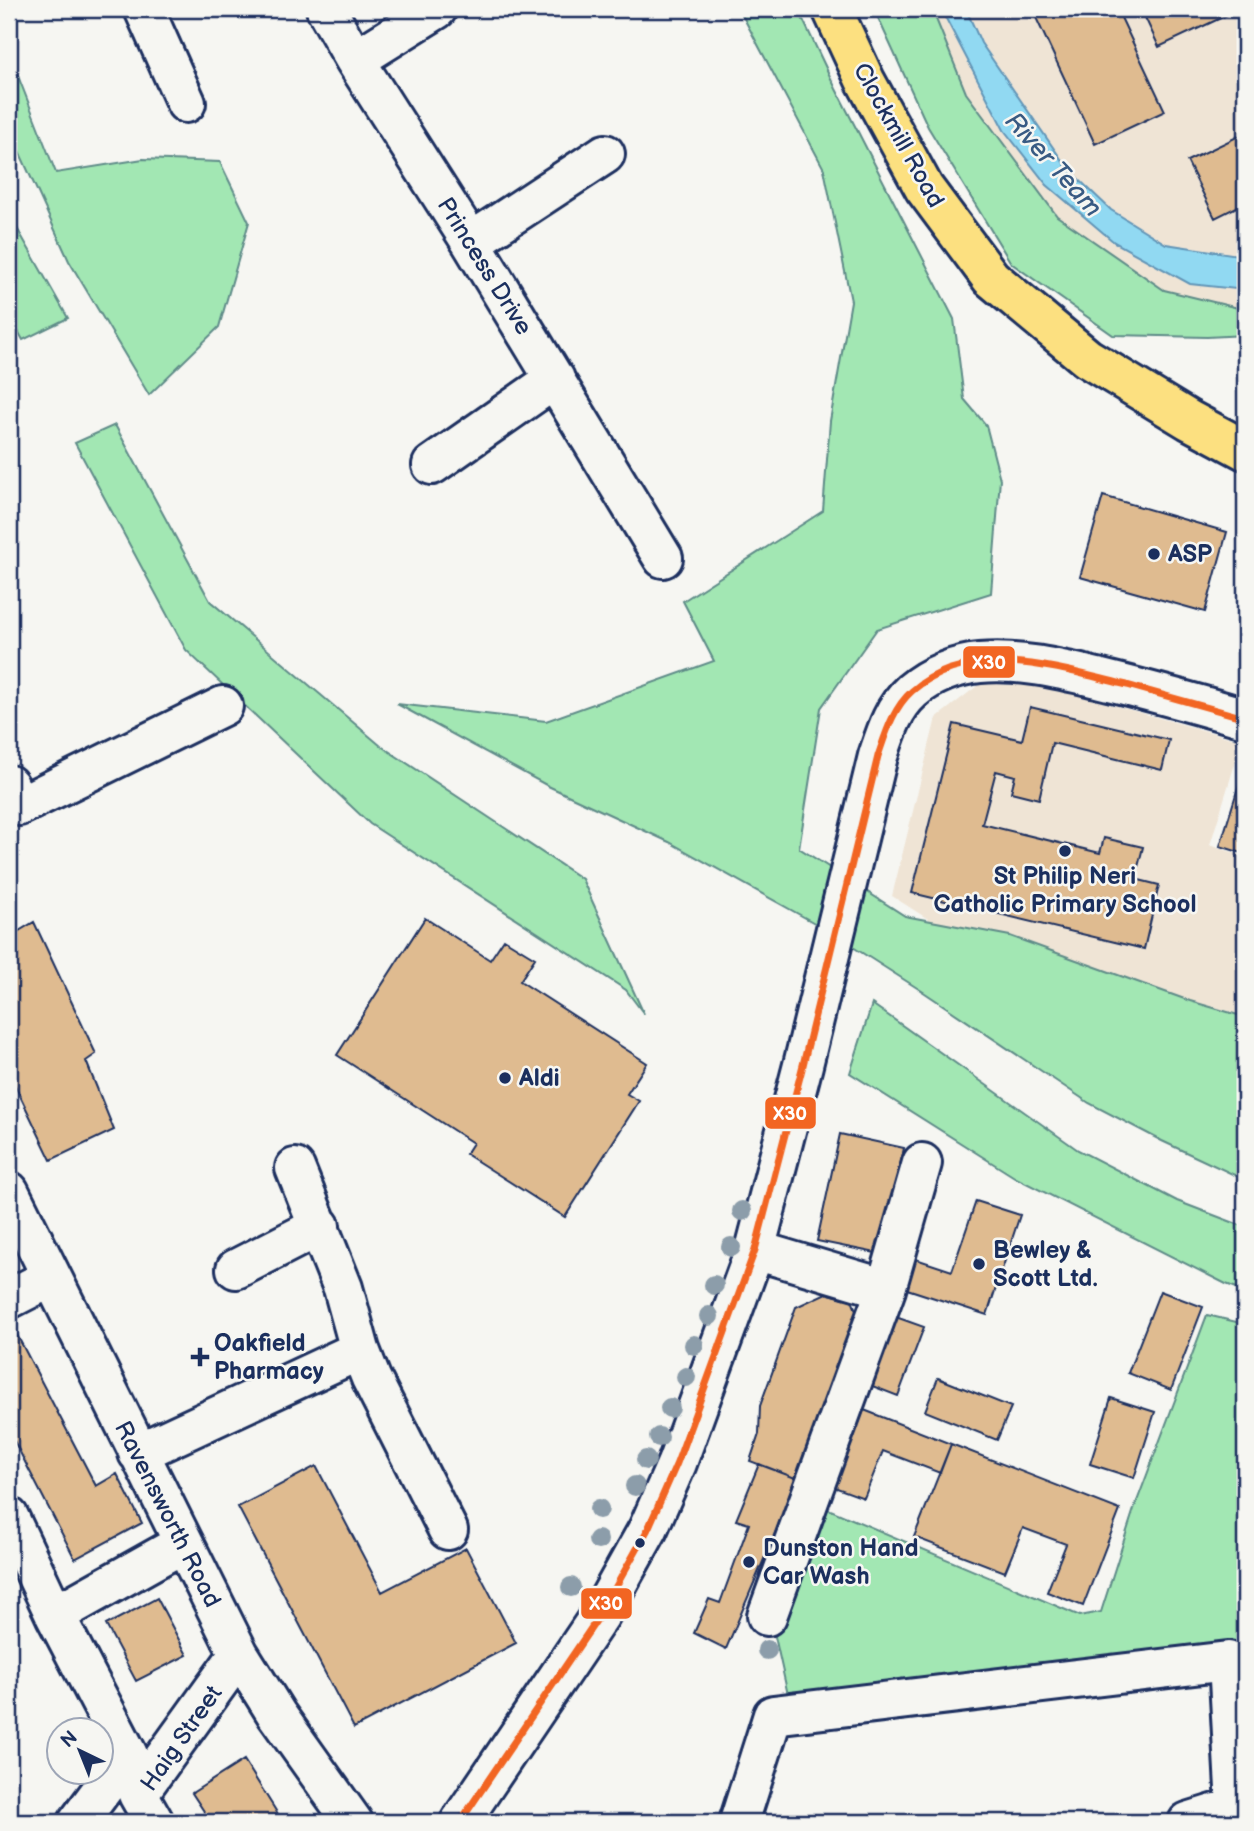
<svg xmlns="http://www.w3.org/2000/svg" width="1254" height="1831" viewBox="0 0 1254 1831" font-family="'Balsamiq Sans',sans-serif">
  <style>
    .built { fill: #efe4d5 }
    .green { fill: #a2e7b3; stroke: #5e8b88; stroke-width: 2 }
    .water { fill: #91d9f2; stroke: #6295b7; stroke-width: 2 }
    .building { fill: #dfbb90; stroke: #1b2f5e; stroke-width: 2 }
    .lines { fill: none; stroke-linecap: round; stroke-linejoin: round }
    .minor-casing { stroke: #1b2f5e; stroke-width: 44 }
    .major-casing { stroke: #1b2f5e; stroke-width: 44 }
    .minor { stroke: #f6f6f2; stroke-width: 38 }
    .major { stroke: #fce080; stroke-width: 38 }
    .bus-1-casing { stroke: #f6f6f2; stroke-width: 12 }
    .bus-1 { stroke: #f26522; stroke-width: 7 }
    .tree { fill: #8c9daa }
    .poi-dot { fill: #1b2f5e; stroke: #f6f6f2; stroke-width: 2.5 }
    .labels { text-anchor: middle; stroke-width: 5; stroke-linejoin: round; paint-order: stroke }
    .street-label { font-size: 24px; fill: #1b2f5e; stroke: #f6f6f2 }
    .poi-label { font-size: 24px; font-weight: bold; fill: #1b2f5e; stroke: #f6f6f2; text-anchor: start }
    .water-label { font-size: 26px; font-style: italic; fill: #385a83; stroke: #f6f6f2 }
    .line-badge { stroke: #f6f6f2; stroke-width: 2.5 }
    .badge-label { font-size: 19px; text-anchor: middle; font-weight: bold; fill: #fff }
  </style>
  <rect width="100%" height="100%" fill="#f6f6f2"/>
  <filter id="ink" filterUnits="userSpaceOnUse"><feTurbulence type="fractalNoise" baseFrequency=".0143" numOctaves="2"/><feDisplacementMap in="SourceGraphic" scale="14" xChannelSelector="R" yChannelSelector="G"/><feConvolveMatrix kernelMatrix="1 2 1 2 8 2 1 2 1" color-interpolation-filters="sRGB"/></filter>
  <g filter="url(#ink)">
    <!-- built -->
    <path class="built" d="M891 9H1245V317L1057 272Z
      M981 683 1048 687 1242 741 1210 845 1245 856V1017L942 928 892 896 936 718Z"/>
    <!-- green -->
    <path class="green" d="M739 9H798L836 89 954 319 964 399 986 425 1000 479 991 593 877 629 821 708 799 848 905 916 1010 936 1190 1001 1245 1017V1180L1162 1141 1089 1103 925 993 820 926 669 842 548 786 397 704 546 721 714 661 683 601 823 511 830 421 851 301 824 169Z
      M874 9H932L966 93 1057 216 1164 290 1238 308 1245 307V335L1207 337 1113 335 1011 263 928 127Z
      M9 53 56 173 143 159 220 162 249 222 219 327 149 395 69 261 9 129Z
      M9 214 68 318 23 340 9 315Z
      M115 425 210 601 381 746 582 879 644 1014 626 990 370 824 186 650 75 443Z
      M872 1004 1078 1150 1177 1201 1245 1227V1291L1226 1284 1016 1178 850 1073Z
      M1207 1315 1245 1324V1643L788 1695 774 1632 819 1505 1080 1616 1101 1612 1133 1512Z"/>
    <!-- water -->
    <path class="water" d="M941 9H966L981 43 1068 169 1111 210 1166 244 1245 256V290L1190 284 1114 242 1047 185 1004 130Z"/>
    <!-- building -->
    <path class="building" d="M1032 9H1117L1165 111 1095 144Z
      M1141 9H1240L1159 47Z
      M1245 133V203L1215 218 1187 161Z
      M1103 496 1227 532 1205 612 1080 577Z
      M1030 707 1169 740 1162 770 1052 743 1039 799 1011 792 1015 776 996 771 982 824 1100 853 1104 838 1143 847 1135 879 1159 885 1144 949 912 893 954 724 1022 740Z
      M1245 765V854L1220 846Z
      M425 918 490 960 504 939 535 958 520 981 647 1063 627 1094 639 1101 565 1217 466 1154 473 1143 337 1055Z
      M34 922 96 1054 86 1061 114 1130 51 1160 9 1073V937Z
      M840 1134 904 1148 881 1254 817 1241Z
      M976 1201 1020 1215 987 1315 901 1287 910 1257 952 1271Z
      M1160 1291 1203 1307 1171 1390 1128 1373Z
      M826 1293 852 1300 857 1313 798 1479 750 1461 759 1434 760 1406 796 1307Z
      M893 1316 924 1327 898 1396 867 1384Z
      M16 1333 96 1486 117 1474 142 1523 75 1559 9 1431V1337Z
      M938 1378 1011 1407 997 1440 925 1411Z
      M1111 1398 1155 1412 1134 1478 1090 1464Z
      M864 1410 951 1444 940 1473 883 1451 864 1498 834 1487Z
      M951 1444 1120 1510 1083 1606 1047 1592 1066 1544 1023 1528 1005 1572 914 1537Z
      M759 1464 798 1479 726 1649 694 1633 709 1599 720 1603 749 1524 736 1520Z
      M316 1466 382 1592 466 1548 516 1643 354 1728 238 1507Z
      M157 1598 187 1655 136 1681 106 1625Z
      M244 1760 283 1822H211L192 1793Z"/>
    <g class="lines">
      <!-- minor casing -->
      <g class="minor-casing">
        <path id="minor" d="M144 9 186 103
          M326 9 355 60
          M437 9 355 60 471 242 663 558
          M471 242 605 154
          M432 465 555 379
          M9 785 19 806 223 706
          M295 1168 343 1288 360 1350 371 1378 448 1530
          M9 1191 239 1654 277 1715 353 1822
          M755 1250 886 1289 767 1616
          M236 1269 320 1226
          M886 1289 922 1163
          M9 1299 50 1278
          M138 1453 360 1350
          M9 1517 55 1615 128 1755 138 1794
          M55 1615 182 1544
          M78 1822 128 1755
          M154 1822 138 1794 239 1654
          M460 1822 600 1615 648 1529 677 1463 755 1250 803 1065 878 756C886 732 893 708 912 691 931 675 956 665 980 663 1020 659 1063 670 1101 679 1150 691 1197 704 1245 718
          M739 1822 773 1715 1228 1661 1236 1807
          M1188 1822 1236 1807 1245 1801"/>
      </g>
      <!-- major casing -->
      <g class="major-casing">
        <path id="major" d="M832 9 865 80 924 188 991 278 1087 358 1189 420 1245 450"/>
      </g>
      <!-- minor -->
      <use href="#minor" class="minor"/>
      <!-- major -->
      <use href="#major" class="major"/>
      <!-- bus-1 casing -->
      <g class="bus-1-casing">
        <path id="bus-1" d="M460 1822 600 1615 648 1529 677 1463 755 1250 803 1065 878 756C886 733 893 708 912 691 971 639 1061 669 1127 685 1166 696 1206 707 1245 718"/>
      </g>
      <!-- bus-1 -->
      <use href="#bus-1" class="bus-1"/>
    </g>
    <!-- trees -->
    <g class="tree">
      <circle cx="742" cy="1211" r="10"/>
      <circle cx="731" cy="1247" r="10"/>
      <circle cx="714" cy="1285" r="10"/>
      <circle cx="709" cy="1316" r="10"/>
      <circle cx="694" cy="1345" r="10"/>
      <circle cx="686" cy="1377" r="10"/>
      <circle cx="670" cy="1408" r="10"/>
      <circle cx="659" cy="1437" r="10"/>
      <circle cx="646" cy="1460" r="10"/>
      <circle cx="635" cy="1486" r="10"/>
      <circle cx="599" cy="1509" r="10"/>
      <circle cx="598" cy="1540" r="10"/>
      <circle cx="571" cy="1587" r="10"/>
      <circle cx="767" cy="1650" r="10"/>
    </g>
  </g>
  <!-- markers -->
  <g class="poi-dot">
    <circle cx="1154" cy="554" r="7"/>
    <circle cx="1065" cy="851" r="7"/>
    <circle cx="505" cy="1078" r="7"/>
    <circle cx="979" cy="1264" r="7"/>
    <path d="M196.5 1346.5h7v7h7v7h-7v7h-7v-7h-7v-7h7z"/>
    <circle cx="640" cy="1543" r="6"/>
    <circle cx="749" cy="1562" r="7"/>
  </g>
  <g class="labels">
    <!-- street labels -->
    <g class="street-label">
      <text transform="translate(899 135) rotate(61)" y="8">Clockmill Road</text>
      <text transform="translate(485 266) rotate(58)" y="8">Princess Drive</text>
      <text transform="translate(168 1514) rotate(63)" y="8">Ravensworth Road</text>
      <text transform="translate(181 1738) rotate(-55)" y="8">Haig Street</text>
    </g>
    <!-- poi labels -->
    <g class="poi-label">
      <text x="1168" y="562">ASP</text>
      <text x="1065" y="884" text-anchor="middle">St Philip Neri<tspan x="1065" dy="28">Catholic Primary School</tspan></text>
      <text x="519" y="1086">Aldi</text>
      <text x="993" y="1258">Bewley &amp;<tspan x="993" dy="28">Scott Ltd.</tspan></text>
      <text x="214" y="1351">Oakfield<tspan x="214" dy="28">Pharmacy</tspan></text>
      <text x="763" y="1556">Dunston Hand<tspan x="763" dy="28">Car Wash</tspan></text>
    </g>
    <!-- water labels -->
    <g class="water-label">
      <text transform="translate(1054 164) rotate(48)" y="9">River Team</text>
    </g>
  </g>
  <g class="line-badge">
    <rect x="962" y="645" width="54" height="34" rx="7" fill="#f26522"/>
    <rect x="764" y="1096" width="53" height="34" rx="7" fill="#f26522"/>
    <rect x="580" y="1587" width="53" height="33" rx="7" fill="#f26522"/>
  </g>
  <g class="badge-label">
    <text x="989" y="669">X30</text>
    <text x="790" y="1120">X30</text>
    <text x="606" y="1610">X30</text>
  </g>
  <!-- margin -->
  <rect width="1254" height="1831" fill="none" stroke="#f6f6f2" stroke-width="35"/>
  <rect x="18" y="18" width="1219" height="1796" fill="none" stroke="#1b2f5e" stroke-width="2.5" filter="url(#ink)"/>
  <!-- north arrow -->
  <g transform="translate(80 1751) rotate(317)"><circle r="33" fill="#f6f6f2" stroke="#9ea6b7" stroke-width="2"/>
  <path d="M0-5L12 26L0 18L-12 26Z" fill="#1b2f5e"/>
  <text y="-10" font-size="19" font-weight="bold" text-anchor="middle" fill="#1b2f5e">N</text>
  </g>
</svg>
